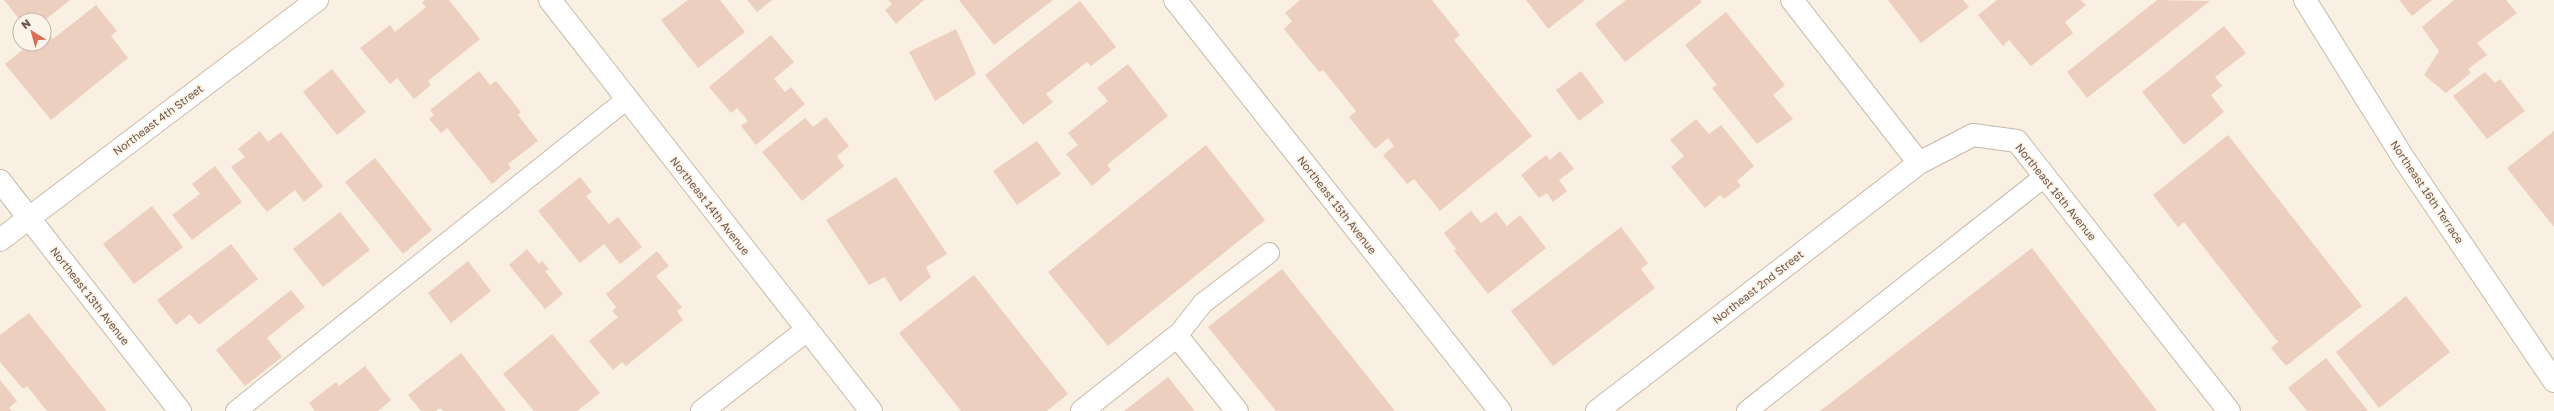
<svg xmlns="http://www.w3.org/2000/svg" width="2554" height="411" viewBox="0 0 2554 411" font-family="'Golos Text',sans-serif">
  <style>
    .building { fill: #eccfbe }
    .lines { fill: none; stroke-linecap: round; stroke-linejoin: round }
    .lane-casing { stroke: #c9b8ab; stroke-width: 22 }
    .street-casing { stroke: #c9b8ab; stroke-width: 24 }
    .secondary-casing { stroke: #cebaac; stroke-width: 24 }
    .lane { stroke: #fff; stroke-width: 20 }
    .street { stroke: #fff; stroke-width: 22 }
    .secondary { stroke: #fff; stroke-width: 22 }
    .labels { text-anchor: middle; stroke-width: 3.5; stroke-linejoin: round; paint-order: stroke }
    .street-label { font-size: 11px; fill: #6f574c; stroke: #fdf4e9 }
  </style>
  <rect width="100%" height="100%" fill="#f9f0e3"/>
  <!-- building -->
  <path class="building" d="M4 0H70L44 21 20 20Z
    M425 0H449L480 39 428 81 431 85 414 99 397 78 390 84 360 48 390 25 395 32 426 7 422 3Z
    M688 0H720L745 32 698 68 661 20Z
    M747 0H772L757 12Z
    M888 0H924L896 24 885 10 892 4Z
    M959 0H1053L994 45Z
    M1300 0H1432L1460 35 1454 40 1532 136 1440 211 1414 179 1407 184 1383 155 1394 146 1388 138 1375 149 1349 117 1356 111 1323 70 1319 72 1284 29 1292 21 1285 13Z
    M1526 0H1585L1548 29Z
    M1626 0H1700L1702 2 1625 62 1595 24Z
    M1888 0H1963L1969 7 1921 43Z
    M1997 0H2081L2086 5 2065 22 2073 33 2031 66 2009 40 2003 46 1978 15Z
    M2157 0 2210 1 2087 98 2067 72Z
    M2399 0H2432L2412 16Z
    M2454 0H2506L2517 13 2477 43 2487 55 2468 69 2471 73 2446 93 2424 75 2439 51 2422 27Z
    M1080 1 1116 47 1091 66 1087 62 1046 94 1053 102 1023 125 985 75Z
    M96 5 117 31 111 36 128 58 51 120 5 64 30 44H44V33L47 31 53 39Z
    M1726 12 1785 85 1773 95 1793 119 1757 144 1712 88 1717 85 1685 45Z
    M2224 26 2246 53 2215 77 2222 86 2211 95 2224 112 2184 145 2142 92Z
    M956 29 976 74 935 101 909 52Z
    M771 35 794 62 774 79 785 92 791 87 805 104 756 145 741 126 748 121 737 108 731 113 709 87Z
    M1128 64 1168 116 1107 165 1111 170 1092 186 1066 154 1078 145 1068 133 1108 101 1097 88Z
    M332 69 366 112 337 135 303 92Z
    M479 71 490 85 496 81 521 112 518 115 538 141 508 164 511 168 492 184 447 128 441 133 429 119 434 115 430 110Z
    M1581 71 1604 102 1579 121 1556 90Z
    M2485 72 2495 83 2500 79 2525 111 2487 139 2453 96Z
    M826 117 849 146 837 156 844 166 802 201 762 152 805 118 813 127Z
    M1696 119 1709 134 1721 125 1754 166 1737 181 1741 186 1724 199 1720 195 1705 208 1671 167 1684 156 1670 140Z
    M260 131 268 142 281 132 323 186 304 202 295 190 267 212 231 167 245 157 238 149Z
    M2554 131V227L2507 168Z
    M2228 135 2362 306 2286 366 2271 348 2278 342 2184 222 2178 227 2153 195Z
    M1037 141 1061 174 1017 205 993 171Z
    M1206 145 1265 220 1108 346 1048 272Z
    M1560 151 1574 169 1559 180 1567 191 1553 202 1547 193 1539 198 1521 175 1546 155 1550 160Z
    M375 158 432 230 403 254 345 182Z
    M215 166 242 202 192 240 172 215 200 194 192 184Z
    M580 177 592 192 586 196 609 224 618 217 642 247 620 264 604 244 580 263 538 211Z
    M896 177 947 254 926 267 931 277 900 302 885 277 869 285 826 220Z
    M152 206 183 247 134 284 103 244Z
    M1471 211 1481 223 1496 212 1507 226 1520 215 1546 248 1488 294 1454 251 1456 249 1444 233Z
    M340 212 370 250 323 287 293 249Z
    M1621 227 1648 263 1641 269 1655 288 1553 366 1511 311Z
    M231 244 258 279 199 325 190 314 176 325 157 300Z
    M2032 248 2157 411H1820Z
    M527 249 539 264 542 261 549 269 545 271 563 294 545 309 509 265Z
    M657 251 669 266 656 276 682 307 677 311 683 320 626 366 622 362 613 370 589 341 618 317 612 311 616 307 606 294Z
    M468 261 491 291 451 323 428 293Z
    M1282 269 1395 411H1276L1208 327Z
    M974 275 1068 394 1047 411H961L899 333Z
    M291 290 305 307 267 338 282 357 245 386 216 350Z
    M2406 296 2450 352 2379 408 2336 352Z
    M29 313 107 411H47L27 386 23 389 0 362V335Z
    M552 334 600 393 577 411H534L503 374Z
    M461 353 506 411H443L440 408 436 411H421L408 395Z
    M2326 358 2368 411H2307L2288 388Z
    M365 366 391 400 378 411H315L309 403 336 382 339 386Z
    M1168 377 1195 411H1124Z
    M0 380 17 401 9 408 12 411H0Z"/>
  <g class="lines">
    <!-- lane casing -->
    <g class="lane-casing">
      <path id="lane" d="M1177 336 1203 303 1269 253
        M236 411 627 99
        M1747 411 2044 177"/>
    </g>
    <!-- street casing -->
    <g class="street-casing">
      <path id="street" d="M1175 0 1500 411
        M1792 0 1919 163 1973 135 2017 141 2229 411
        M2305 0 2404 159 2554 381
        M0 181 180 411
        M702 411 807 330
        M1082 411 1177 336 1237 411
        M1597 411 1919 163"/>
    </g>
    <!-- secondary casing -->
    <g class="secondary-casing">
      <path id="secondary" d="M550 0 871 411
        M0 240 317 0"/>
    </g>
    <!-- lane -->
    <use href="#lane" class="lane"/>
    <!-- street -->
    <use href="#street" class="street"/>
    <!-- secondary -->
    <use href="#secondary" class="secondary"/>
  </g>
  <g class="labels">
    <!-- street labels -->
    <g class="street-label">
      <text transform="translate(158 120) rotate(-37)" y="4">Northeast 4th Street</text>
      <text transform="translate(2056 192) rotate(51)" y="4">Northeast 16th Avenue</text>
      <text transform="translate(2427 192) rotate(56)" y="4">Northeast 16th Terrace</text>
      <text transform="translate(1337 205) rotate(52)" y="4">Northeast 15th Avenue</text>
      <text transform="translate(710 206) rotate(52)" y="4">Northeast 14th Avenue</text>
      <text transform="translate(1758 287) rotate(-38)" y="4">Northeast 2nd Street</text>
      <text transform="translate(90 296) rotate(52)" y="4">Northeast 13th Avenue</text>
    </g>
  </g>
  <!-- north arrow -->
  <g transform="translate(32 32) rotate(323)"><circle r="19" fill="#fdf4e9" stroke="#c4b5aa"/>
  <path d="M0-3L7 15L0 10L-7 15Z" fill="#d76e55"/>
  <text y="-6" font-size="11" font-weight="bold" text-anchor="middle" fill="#6f574c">N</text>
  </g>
</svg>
